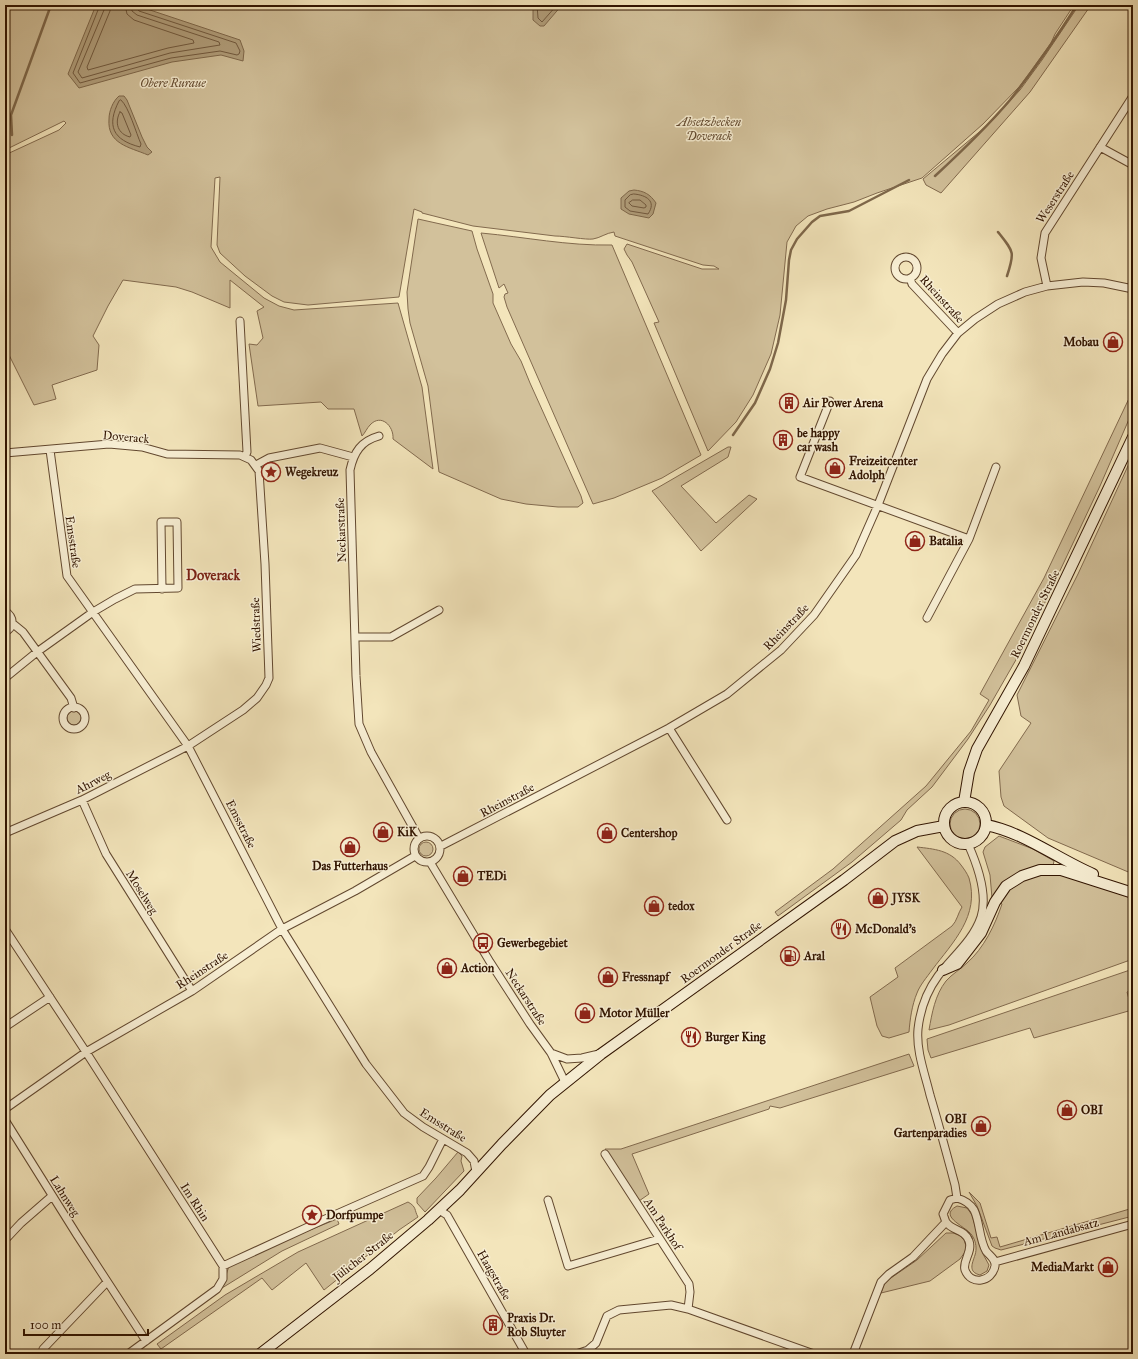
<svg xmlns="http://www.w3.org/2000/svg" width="1138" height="1359" viewBox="0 0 1138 1359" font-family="'IM FELL Great Primer',serif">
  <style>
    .green { fill: #d2c19b; stroke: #826a4e }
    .water { fill: #b19e7b; stroke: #7e674a }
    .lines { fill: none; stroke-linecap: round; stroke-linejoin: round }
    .shore { stroke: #71593e; stroke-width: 1 }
    .stream { stroke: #7e674a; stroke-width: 2.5 }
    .street-casing { stroke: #62482f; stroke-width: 9 }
    .secondary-casing { stroke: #311400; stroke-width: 12 }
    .street { stroke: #f7eed3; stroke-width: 7 }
    .secondary { stroke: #f7eed3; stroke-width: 10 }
    .labels { text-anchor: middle; stroke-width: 3; stroke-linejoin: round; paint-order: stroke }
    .park-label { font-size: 12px; font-style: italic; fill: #61482e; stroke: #f7eed3 }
    .street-label { font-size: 12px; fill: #311400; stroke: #f7eed3 }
    .poi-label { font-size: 12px; font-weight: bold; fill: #311400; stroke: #f7eed3; text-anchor: start }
    .quarter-label { font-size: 14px; font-weight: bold; fill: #7a1f14; stroke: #f7eed3 }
  </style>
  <rect width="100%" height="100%" fill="#f3e5bb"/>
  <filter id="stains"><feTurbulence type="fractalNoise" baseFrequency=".005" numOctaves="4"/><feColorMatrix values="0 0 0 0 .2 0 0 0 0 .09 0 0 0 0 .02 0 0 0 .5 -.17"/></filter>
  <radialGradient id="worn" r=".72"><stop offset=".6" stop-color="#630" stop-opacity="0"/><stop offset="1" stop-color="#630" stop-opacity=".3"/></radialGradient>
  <!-- green -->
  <path class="green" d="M5 5H1074L1055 34 1051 43 1020 86 983 124 922 178 877 193 854 202 827 209 808 216 796 226 787 242 780 315 771 354 753 395 736 422 708 451 654 323 659 322 632 262 627 255 624 249 627 244 702 269H719L714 266 703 265 615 236 614 232C606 233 600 238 593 239 586 240 565 236 555 236L473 226 422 213V212L414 209 399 297 308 305 284 302 272 296 245 276 220 253 217 245 220 177 215 178 211 247 220 262 264 298 279 306 294 310 398 303 422 387 433 469 393 439C394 426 381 413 370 425 367 428 365 433 362 436L354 409H328L321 402 258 406 249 344 257 345 263 338 257 311 264 307 230 280V308L192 292 176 287 123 280 108 306 93 336 99 345 97 370 52 385 56 399 34 405 5 347V155L59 130 66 123 64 121 5 150Z
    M1079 5H1091L1030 92 941 193 926 185 923 179 990 123 1020 90 1042 60Z
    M418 219 472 231 477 249 493 294V303L511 344 521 361 530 383 581 496 583 503 578 507H558L526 504 501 499 439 472 428 386 410 323 408 309 407 292Z
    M481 233C525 237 568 246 612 245L701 455 662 478 614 498 593 504 507 307 504 297 505 294 508 293 504 284 499 288Z
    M1133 390V410L1100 486 1039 615 1017 658 990 705 968 739 932 787 907 810 901 820 852 862 778 916 775 912 833 869 926 786 971 731 989 700 980 694 1044 578Z
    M728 447H731L728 457 681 486 716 523 749 495 757 499 701 551 652 491Z
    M1133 455V874L1048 838 1004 806 1001 797 999 771 1031 723 1021 716 1017 695 1078 574Z
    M67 718a7 7 0 1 1 14 0a7 7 0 1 1-14 0Z
    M950 824a15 15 0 1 1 30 0a15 15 0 1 1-30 0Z
    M999 836 1033 849 1054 861 1053 866 1051 865 992 898 990 875 983 852 985 847Z
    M419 849a7 7 0 1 1 14 0a7 7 0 1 1-14 0Z
    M917 847C934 849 950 850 961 865 964 869 967 873 969 878 980 916 953 942 932 970 927 977 920 985 917 993 912 1005 910 1019 909 1032L889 1038 882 1036 877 1026 870 997 898 977 895 968 952 926C957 921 958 913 962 907Z
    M1058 873 1133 897V959L949 1025 929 1030C932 1013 935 995 946 981 952 974 961 969 967 963 984 948 995 925 1002 904L999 901 1015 884 1035 874Z
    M1133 969V990L1127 992 1132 1010 1034 1038 1030 1028 931 1058 928 1050 927 1039Z
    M909 1054 914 1066 780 1108 770 1106 769 1109 632 1154 649 1194 639 1201 605 1149H621Z
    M458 1152 462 1156 461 1161 464 1171 425 1212 417 1203V1198L436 1178Z
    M969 1192 980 1203 991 1238 997 1237 1000 1247 1133 1208V1216L1001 1250 995 1248 992 1246 977 1206Z
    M408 1202C417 1207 414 1210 418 1217L399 1230 324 1290 306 1263 272 1290 262 1278 161 1349 157 1344 225 1295 298 1252Z
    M957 1206 967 1208 972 1215 983 1254 989 1265 987 1271 980 1275C968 1272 972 1264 975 1255 977 1249 976 1242 973 1237 969 1227 936 1217 957 1206Z
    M337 1219 339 1224 282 1251 222 1288 229 1266 283 1241Z
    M946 1233H953L959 1235 964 1240 966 1246 965 1252 960 1259 930 1281 881 1293 885 1282 917 1260Z"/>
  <!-- water -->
  <path class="water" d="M96 5H135L240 40 244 51 243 61 221 55 172 62 79 88 68 74Z
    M533 5H562L544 26H540L533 20Z
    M119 96H124L127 100 142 137 147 147 152 152 148 155C129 147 107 144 109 119 109 111 113 101 119 96Z
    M634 190C644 191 650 194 656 203L653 214 649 218 629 214 621 209V198L629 191Z"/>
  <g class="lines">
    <!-- shore -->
    <path class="shore" d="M100 5 73 73 80 83 171 58 220 51 237 55 239 54 240 51 236 43 139 11 137 8 136 5
      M105 5 104 10 78 72 82 78 170 53 220 45 219 42 137 15 132 11 131 5
      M111 5 110 11 87 67 88 70 168 48 194 43 193 40 134 20 127 14 125 5
      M537 5 538 18 542 22 557 5
      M121 100C129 107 136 133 141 144L140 147C113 140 106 126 119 101Z
      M120 112 122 113 131 135 130 137C118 134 114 123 120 112Z
      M634 194C646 195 657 201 648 214L630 211 625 207V200L630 195Z
      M633 200H640L646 205V207L644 208 632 206 629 203Z"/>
    <!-- stream -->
    <path class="stream" d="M12 135 11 115 51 5
      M935 176C961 152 987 127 1010 100 1034 70 1056 38 1077 5
      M998 232C1014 252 1015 252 1007 276
      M733 435 755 403 770 369 778 343 786 300 789 260 791 250 797 239 812 222 820 216 849 211 909 180"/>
    <!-- street casing -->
    <g class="street-casing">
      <path id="street" d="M1100 147 1133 165
        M895 268a11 11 0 1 1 22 0a11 11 0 1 1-22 0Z
        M910 278 912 284 958 333
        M1047 286 1041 258 1045 233 1133 96
        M240 321 247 452 245 457
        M830 401 800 477 969 539
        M379 436C361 441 354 452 350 470L356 676 359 724 371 752 419 838
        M50 450 67 576 188 746 282 929 366 1064 404 1113 423 1127 467 1153 474 1161 476 1172
        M5 453 109 444 142 447 167 454 240 455 251 460 259 471 265 564 269 678 266 685 257 698 243 710 188 746 82 800 5 833
        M256 465 269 458 320 448 353 457
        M5 611C14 617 15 627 5 632
        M927 618 969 539 996 467
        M12 623 23 632 71 698 74 708
        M355 637H391L439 610
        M5 678 37 652 93 612 115 599 135 589 178 588 177 522H161L162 589
        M63 718a11 11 0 1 1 22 0a11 11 0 1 1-22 0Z
        M669 728 727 820
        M82 800 106 854 192 991
        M414 849a13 13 0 1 1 26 0a13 13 0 1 1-26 0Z
        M441 846 669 728 727 694 781 650 814 615 856 555 878 505 927 379 942 354 958 333 975 319 998 304 1025 292 1047 286 1083 282 1104 283 1133 289
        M430 862 490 962 530 1024 551 1053 565 1082
        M5 929 86 1052 223 1266 323 1220 423 1176 429 1167 443 1139
        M5 1027 50 997
        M551 1053 567 1059 582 1058 599 1054
        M5 1109 86 1052 192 991 282 929 355 891 415 856
        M5 1120 77 1235 146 1341
        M605 1154 689 1284 690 1292 688 1309
        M957 1198 955 1185C947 1155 939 1125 930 1095 925 1074 916 1051 918 1029 920 1011 927 991 938 976 952 957 973 941 981 917 988 895 977 864 968 844
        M957 1198C964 1200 970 1203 974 1210 980 1222 979 1239 986 1251 990 1256 996 1259 995 1266 992 1282 971 1286 965 1270 962 1261 973 1252 969 1241 965 1229 952 1231 946 1222 945 1220 944 1216 943 1214L950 1200Z
        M548 1200 568 1266 659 1239
        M439 1210 447 1215 526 1354
        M5 1240 21 1223 52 1196
        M995 1262 1133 1224
        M43 1349 107 1282
        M128 1354 217 1289 223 1279V1266
        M576 1354 588 1350 596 1343 607 1316 619 1310 671 1305 688 1309 814 1354
        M853 1354 881 1282 889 1274 913 1257 946 1222"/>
    </g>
    <!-- secondary casing -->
    <g class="secondary-casing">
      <path id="secondary" d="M964 802 969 772 977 749 1024 666 1133 437
        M944 823a21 21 0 1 1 42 0a21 21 0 1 1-42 0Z
        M986 825C1023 832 1058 859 1093 874
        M943 970 957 964 981 933 995 902 1006 886 1022 876 1040 870H1061L1133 893
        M260 1354 370 1269 428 1220 460 1190 502 1144 550 1095 601 1054 844 880 895 841 917 831 944 826"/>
    </g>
    <!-- street -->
    <use href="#street" class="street"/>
    <!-- secondary -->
    <use href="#secondary" class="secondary"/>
  </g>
  <!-- icons -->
  <defs>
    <g id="shop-ring" transform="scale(1)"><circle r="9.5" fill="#f7eed3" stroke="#8f2418" stroke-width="1.5"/><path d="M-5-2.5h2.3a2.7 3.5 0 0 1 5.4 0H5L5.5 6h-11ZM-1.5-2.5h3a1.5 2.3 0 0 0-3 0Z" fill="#8f2418"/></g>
    <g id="building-ring" transform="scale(1)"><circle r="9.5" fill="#f7eed3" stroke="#8f2418" stroke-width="1.5"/><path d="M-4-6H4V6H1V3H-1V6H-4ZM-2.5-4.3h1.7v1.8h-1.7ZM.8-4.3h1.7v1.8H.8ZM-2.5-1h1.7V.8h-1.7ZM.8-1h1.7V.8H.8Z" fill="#8f2418"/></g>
    <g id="sight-ring" transform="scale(1)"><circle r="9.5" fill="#f7eed3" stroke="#8f2418" stroke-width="1.5"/><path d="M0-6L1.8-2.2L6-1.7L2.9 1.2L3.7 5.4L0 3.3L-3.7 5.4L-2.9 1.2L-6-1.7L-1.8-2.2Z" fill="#8f2418"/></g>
    <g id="restaurant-ring" transform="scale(1)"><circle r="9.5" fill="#f7eed3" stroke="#8f2418" stroke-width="1.5"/><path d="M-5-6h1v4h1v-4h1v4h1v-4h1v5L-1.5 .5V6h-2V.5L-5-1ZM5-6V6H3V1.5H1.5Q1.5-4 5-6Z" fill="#8f2418"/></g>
    <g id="bus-ring" transform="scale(1)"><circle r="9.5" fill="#f7eed3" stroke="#8f2418" stroke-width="1.5"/><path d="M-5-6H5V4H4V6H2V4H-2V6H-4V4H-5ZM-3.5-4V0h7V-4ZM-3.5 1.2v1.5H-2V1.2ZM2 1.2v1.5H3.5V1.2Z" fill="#8f2418"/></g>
    <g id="fuel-ring" transform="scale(1)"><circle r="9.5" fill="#f7eed3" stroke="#8f2418" stroke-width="1.5"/><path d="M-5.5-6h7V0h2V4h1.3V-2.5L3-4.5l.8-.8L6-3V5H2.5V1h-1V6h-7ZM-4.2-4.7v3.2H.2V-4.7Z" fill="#8f2418"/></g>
  </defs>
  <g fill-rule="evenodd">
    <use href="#shop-ring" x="1113" y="342"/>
    <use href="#building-ring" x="789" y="403"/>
    <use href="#building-ring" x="783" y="440"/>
    <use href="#shop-ring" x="835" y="468"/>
    <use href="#sight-ring" x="271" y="472"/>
    <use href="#shop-ring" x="915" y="541"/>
    <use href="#shop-ring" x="383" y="832"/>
    <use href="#shop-ring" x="607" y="833"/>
    <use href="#shop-ring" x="350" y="847"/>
    <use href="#shop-ring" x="463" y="876"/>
    <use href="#shop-ring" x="878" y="898"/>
    <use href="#shop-ring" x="654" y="906"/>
    <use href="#restaurant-ring" x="841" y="929"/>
    <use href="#bus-ring" x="483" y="943"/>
    <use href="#fuel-ring" x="790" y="956"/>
    <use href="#shop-ring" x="447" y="968"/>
    <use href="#shop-ring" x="608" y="977"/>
    <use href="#shop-ring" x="585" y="1013"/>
    <use href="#restaurant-ring" x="691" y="1037"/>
    <use href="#shop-ring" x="1067" y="1110"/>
    <use href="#shop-ring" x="981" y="1126"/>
    <use href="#sight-ring" x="312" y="1215"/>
    <use href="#shop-ring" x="1108" y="1267"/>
    <use href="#building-ring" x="493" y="1325"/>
  </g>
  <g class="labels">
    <!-- park labels -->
    <g class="park-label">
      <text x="173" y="87">Obere Ruraue</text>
      <text x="709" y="126">Absetzbecken<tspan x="709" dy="14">Doverack</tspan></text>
    </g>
    <!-- street labels -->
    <g class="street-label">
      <text transform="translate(1055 197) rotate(-57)" y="4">Weserstraße</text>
      <text transform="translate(942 299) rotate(48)" y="4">Rheinstraße</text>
      <text transform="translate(126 437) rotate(5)" y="4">Doverack</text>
      <text transform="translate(341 530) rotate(-92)" y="4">Neckarstraße</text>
      <text transform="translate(73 542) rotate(82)" y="4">Emsstraße</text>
      <text transform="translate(1035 614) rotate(-64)" y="4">Roermonder Straße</text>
      <text transform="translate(256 625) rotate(-92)" y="4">Wiedstraße</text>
      <text transform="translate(786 627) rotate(-46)" y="4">Rheinstraße</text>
      <text transform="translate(93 782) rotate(-27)" y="4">Ahrweg</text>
      <text transform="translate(507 800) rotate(-28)" y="4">Rheinstraße</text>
      <text transform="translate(241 824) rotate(63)" y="4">Emsstraße</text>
      <text transform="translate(142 892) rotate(58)" y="4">Moselweg</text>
      <text transform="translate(721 952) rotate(-36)" y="4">Roermonder Straße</text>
      <text transform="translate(202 970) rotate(-33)" y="4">Rheinstraße</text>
      <text transform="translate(526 997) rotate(57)" y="4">Neckarstraße</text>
      <text transform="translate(443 1125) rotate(32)" y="4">Emsstraße</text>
      <text transform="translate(65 1196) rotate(58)" y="4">Lahnweg</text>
      <text transform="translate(195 1202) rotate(57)" y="4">Im Rhin</text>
      <text transform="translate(663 1224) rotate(57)" y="4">Am Parkhof</text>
      <text transform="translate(1061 1232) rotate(-15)" y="4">Am Landabsatz</text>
      <text transform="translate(363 1256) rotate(-38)" y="4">Jülicher Straße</text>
      <text transform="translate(494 1275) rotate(60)" y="4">Haagstraße</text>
    </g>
    <!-- poi labels -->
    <g class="poi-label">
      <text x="1099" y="346" text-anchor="end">Mobau</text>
      <text x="803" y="407">Air Power Arena</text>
      <text x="797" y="437">be happy<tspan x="797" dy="14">car wash</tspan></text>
      <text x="849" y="465">Freizeitcenter<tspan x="849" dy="14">Adolph</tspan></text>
      <text x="285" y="476">Wegekreuz</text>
      <text x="929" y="545">Batalia</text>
      <text x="397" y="836">KiK</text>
      <text x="621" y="837">Centershop</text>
      <text x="350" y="870" text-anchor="middle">Das Futterhaus</text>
      <text x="477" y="880">TEDi</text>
      <text x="892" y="902">JYSK</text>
      <text x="668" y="910">tedox</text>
      <text x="855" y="933">McDonald's</text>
      <text x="497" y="947">Gewerbegebiet</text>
      <text x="804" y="960">Aral</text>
      <text x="461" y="972">Action</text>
      <text x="622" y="981">Fressnapf</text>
      <text x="599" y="1017">Motor Müller</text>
      <text x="705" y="1041">Burger King</text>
      <text x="1081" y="1114">OBI</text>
      <text x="967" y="1123" text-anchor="end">OBI<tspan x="967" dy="14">Gartenparadies</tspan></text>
      <text x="326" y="1219">Dorfpumpe</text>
      <text x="1094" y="1271" text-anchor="end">MediaMarkt</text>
      <text x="507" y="1322">Praxis Dr.<tspan x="507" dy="14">Rob Sluyter</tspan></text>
    </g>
    <!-- quarter labels -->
    <g class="quarter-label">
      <text x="213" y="580">Doverack</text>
    </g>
  </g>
  <!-- margin -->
  <rect width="1138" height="1359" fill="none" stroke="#f3e5bb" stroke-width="20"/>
  <rect x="6" y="6" width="1126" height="1347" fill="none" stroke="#311400" stroke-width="2"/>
  <rect x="10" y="10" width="1118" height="1339" fill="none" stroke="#311400"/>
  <!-- scale -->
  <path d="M24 1329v6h124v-6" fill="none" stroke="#311400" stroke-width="2"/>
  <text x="30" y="1329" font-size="12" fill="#311400" stroke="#f7eed3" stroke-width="3" paint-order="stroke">100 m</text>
  <rect width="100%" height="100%" filter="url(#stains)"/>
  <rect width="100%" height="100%" fill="url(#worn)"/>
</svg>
